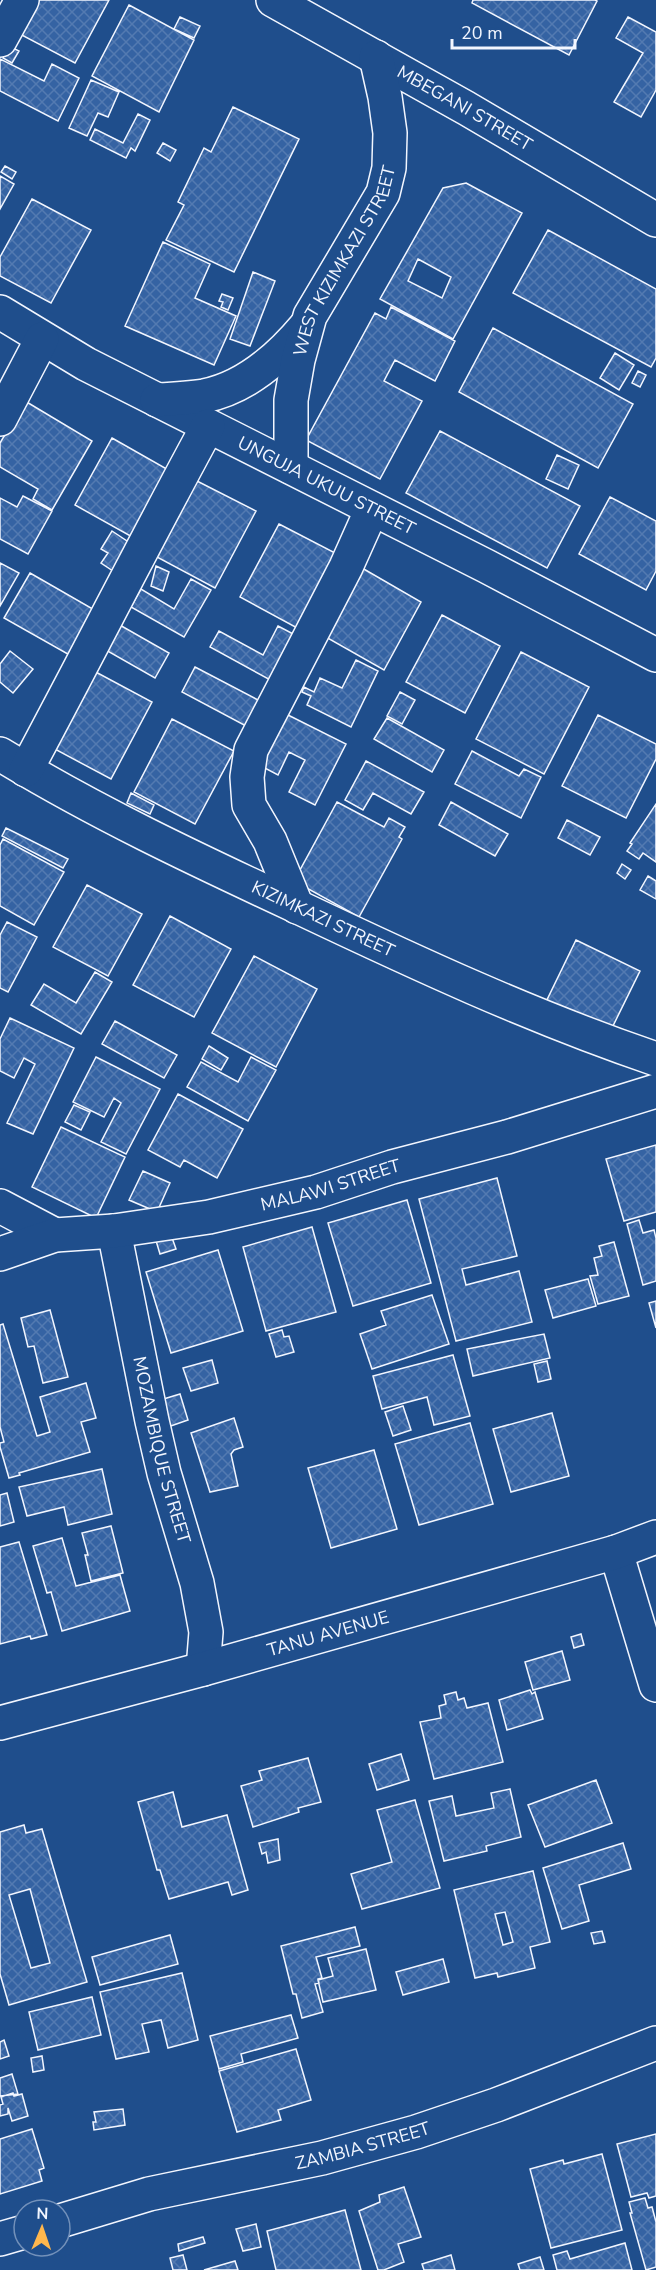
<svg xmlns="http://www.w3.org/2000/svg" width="656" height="2270" viewBox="0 0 656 2270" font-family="'Nunito Sans',sans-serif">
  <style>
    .building { fill: url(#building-cross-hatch); stroke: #f2f6ff; stroke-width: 1.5; fill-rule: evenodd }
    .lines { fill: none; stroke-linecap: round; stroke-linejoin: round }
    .minor-casing { stroke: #f2f6ff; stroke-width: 36 }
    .tertiary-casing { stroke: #f2f6ff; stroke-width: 36 }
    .minor { stroke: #1f4e8c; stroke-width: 33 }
    .tertiary { stroke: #1f4e8c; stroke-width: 33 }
    .labels { text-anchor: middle; stroke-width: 4.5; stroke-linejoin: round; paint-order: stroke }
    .street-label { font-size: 18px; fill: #f2f6ff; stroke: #1f4e8c }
  </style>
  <defs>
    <pattern id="building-cross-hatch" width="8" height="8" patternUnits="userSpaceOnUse" patternTransform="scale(1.5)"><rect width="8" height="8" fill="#3563a3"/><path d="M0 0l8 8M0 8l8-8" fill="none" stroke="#537ab1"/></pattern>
  </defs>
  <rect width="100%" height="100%" fill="#1f4e8c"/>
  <!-- building -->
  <path class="building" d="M30 0H109L75 63 14 31Z
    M473 0H595L597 1 569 55 472 3Z
    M129 5 194 40 159 112 92 76Z
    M180 17 200 26 194 38 174 29Z
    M628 17 656 32V90L641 117 614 102 643 53 616 38Z
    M9 46 19 51 12 63 3 58Z
    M0 59 44 81 52 64 79 78 58 121 0 91Z
    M91 80 119 92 108 117 98 113 87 136 69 128Z
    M233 107 299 139 234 272 166 240 184 205 178 202 204 148 211 152Z
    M138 114 150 120 135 151 131 148 126 158 90 140 95 129 123 143Z
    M163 143 176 150 170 161 157 153Z
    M5 166 16 172 12 179 1 172Z
    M0 176 14 184 0 209Z
    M466 183 522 213 453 339 380 299 443 188ZM418 259 451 277 442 298 408 281Z
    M32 199 91 230 51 303 0 276V257Z
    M548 230 656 289V358L651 367 513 293Z
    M163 242 210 264 195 298 236 316 214 365 125 326Z
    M253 272 275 281 250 346 230 339Z
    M222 294 233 298 228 310 221 307 223 302 219 301Z
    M391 307 455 341 435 381 395 360 384 381 422 401 380 479 306 440 375 313 386 319Z
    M493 328 633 404 598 468 459 392Z
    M615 353 634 365 619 390 600 378Z
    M638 371 646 375 640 387 632 383Z
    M25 401 92 441 52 510 33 499 38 489 0 467V443Z
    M440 431 580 506 547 568 406 493Z
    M112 438 172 472 134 538 75 505Z
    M557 455 579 465 568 489 546 479Z
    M195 480 256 511 215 588 155 556Z
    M23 496 52 511 28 554 0 539V498L17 507Z
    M610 497 656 521V571L646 590 579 554Z
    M279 524 339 555 299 629 240 597Z
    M112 531 130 543 113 571 101 563 108 553 101 549Z
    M0 563 19 573 0 606Z
    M156 566 169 572 163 591 151 586Z
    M362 568 421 602 384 670 324 636Z
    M30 573 98 612 73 657 4 618Z
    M191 579 211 590 184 637 131 607 141 589 174 609Z
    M442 615 500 646 465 713 406 682Z
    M118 624 169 653 155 678 104 649Z
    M278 626 299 637 274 682 210 647 219 631 263 655Z
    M10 651 33 669 13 693 0 682V664Z
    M521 652 589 687 544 774 476 739Z
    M356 660 378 671 351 727 307 705 311 696 302 692 304 687 314 692 320 678 342 688Z
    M195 667 260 701 246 726 182 692Z
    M92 670 152 702 111 779 51 747Z
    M400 692 415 700 402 724 387 716Z
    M286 714 346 744 315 805 289 792 305 760 289 752 278 775 259 765Z
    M598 715 656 744V759L626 818 562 786Z
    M387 718 444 750 432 772 374 739Z
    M172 719 234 751 195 824 134 792Z
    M472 751 519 776 524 769 541 777 521 818 455 784Z
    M366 761 424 792 411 814 373 793 363 810 345 800Z
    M131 793 154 805 150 814 127 803Z
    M337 802 384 827 389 818 405 827 399 837 402 839 359 917 294 881Z
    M451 802 508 834 495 856 439 825Z
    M656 804V862L643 853 639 859 627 851 632 844 630 843Z
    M567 820 600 837 590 855 558 838Z
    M6 828 68 859 63 868 2 836Z
    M3 839 64 872 34 925 0 906V845Z
    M622 864 631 870 625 879 617 873Z
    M648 876 656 881V899L640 890Z
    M87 885 142 914 108 976 53 947Z
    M170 916 231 949 194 1017 133 985Z
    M7 922 37 937 8 992 0 988V935Z
    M576 940 640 971 608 1036 544 1006Z
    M254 956 317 989 276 1067 212 1033Z
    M95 972 112 982 81 1034 31 1005 44 984 76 1003Z
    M10 1018 74 1048 33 1134 7 1123 35 1064 24 1058 14 1078 0 1071V1039Z
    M115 1021 177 1055 164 1078 102 1044Z
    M209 1046 228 1058 221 1070 202 1059Z
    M96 1057 160 1089 126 1154 101 1142 121 1103 114 1098 104 1117 73 1102Z
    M251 1057 276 1070 248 1121 187 1087 201 1062 238 1082Z
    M178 1094 243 1129 217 1178 184 1160 180 1167 148 1150Z
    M74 1105 90 1112 81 1130 65 1122Z
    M61 1127 125 1157 96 1218 32 1187Z
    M656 1145V1212L624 1221 606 1159Z
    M143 1171 170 1183 157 1212 129 1200Z
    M497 1178 517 1256 462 1269 466 1285 519 1271 532 1322 456 1341 419 1199Z
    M407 1200 431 1283 353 1306 328 1223Z
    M639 1220 643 1233 654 1230 656 1238V1281L643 1285 627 1224Z
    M312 1227 336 1312 266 1331 243 1247Z
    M169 1229 176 1249 160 1254 154 1234Z
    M614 1242 629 1296 598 1304 590 1276 598 1275 594 1258 602 1256 599 1246Z
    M218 1250 243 1331 171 1353 146 1272Z
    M588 1279 596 1306 553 1318 545 1290Z
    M432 1295 449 1344 372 1369 360 1334 386 1325 381 1311Z
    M656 1301V1328L649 1303Z
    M50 1310 68 1377 43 1383 34 1346 28 1347 21 1318Z
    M3 1324 37 1436 50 1432 40 1397 86 1383 96 1418 81 1422 90 1452 19 1473 20 1475 9 1478 0 1447V1443L4 1442 0 1427V1325Z
    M282 1330 284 1337 289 1336 294 1352 276 1357 269 1334Z
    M544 1334 550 1358 473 1376 467 1349Z
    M453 1355 470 1416 434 1425 427 1397 382 1409 373 1376Z
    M212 1360 218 1383 191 1391 183 1368Z
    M547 1361 551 1379 538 1382 534 1364Z
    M180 1394 188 1420 165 1428 157 1401Z
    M403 1406 411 1430 393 1436 385 1412Z
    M552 1413 569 1476 511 1492 493 1429Z
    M234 1418 243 1447 234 1450 231 1454 238 1486 210 1492 191 1433Z
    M470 1423 493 1504 419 1525 395 1444Z
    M374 1450 397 1529 331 1548 308 1468Z
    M102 1469 112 1514 68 1525 64 1507 27 1516 19 1487Z
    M7 1493 14 1522 0 1526V1495Z
    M111 1526 123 1573 91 1581 85 1555H88L82 1533Z
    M62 1538 76 1586 120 1575 130 1611 62 1631 51 1592 47 1593 33 1546Z
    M19 1542 47 1635 31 1639 30 1636 0 1644V1547Z
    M581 1634 584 1645 574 1648 571 1637Z
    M562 1651 570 1680 533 1690 525 1662Z
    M530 1690 532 1694 535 1692 543 1719 507 1730 499 1700Z
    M456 1692 458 1700 464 1698 467 1708 488 1703 503 1762 434 1779 420 1722 441 1718 439 1706 446 1704 444 1695Z
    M401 1754 409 1780 377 1790 369 1764Z
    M308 1758 321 1802 298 1808 299 1812 253 1827 241 1786 262 1780 259 1771Z
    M596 1780 612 1823 545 1847 528 1805Z
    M510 1789 521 1837 486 1846 487 1851 444 1861 429 1801 452 1796 456 1816 494 1808 491 1793Z
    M173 1792 182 1827 227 1815 248 1890 232 1895 228 1882 169 1899 160 1870H157L138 1802Z
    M415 1800 440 1888 362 1909 351 1874 392 1862 377 1810Z
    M24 1825 26 1833 42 1829 87 1982 9 2005 0 1974V1832ZM30 1889 50 1963 31 1968 9 1895Z
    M278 1839 280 1860 268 1863 266 1852 262 1854 259 1843Z
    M623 1843 631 1869 579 1885 589 1921 562 1929 543 1868Z
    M533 1871 550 1942 530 1947 535 1968 498 1977 497 1973 475 1978 454 1890ZM505 1912 513 1942 503 1945 495 1914Z
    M355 1927 360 1946 316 1957 322 1978 318 1979 319 1983 315 1984 323 2012 302 2018 296 1994H293L281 1946Z
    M602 1931 605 1942 594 1944 591 1933Z
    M170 1935 178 1964 100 1985 92 1957Z
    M366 1949 376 1990 323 2002 318 1980 333 1976 328 1958Z
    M443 1959 449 1982 403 1995 396 1972Z
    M182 1973 198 2040 168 2048 161 2020 142 2024 149 2052 116 2059 100 1992Z
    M92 1997 101 2035 38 2050 29 2012Z
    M291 2015 298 2038 241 2054 243 2062 219 2069 210 2036Z
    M4 2040 9 2056 0 2059V2042Z
    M296 2049 311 2100 278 2110 281 2120 237 2132 219 2071Z
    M42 2056 44 2070 33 2072 31 2058Z
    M12 2074 18 2094 0 2096V2078Z
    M13 2093 14 2096 22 2094 28 2116 12 2121 8 2108V2114L0 2116V2105L3 2104 1 2097Z
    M123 2109 125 2125 94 2130 93 2122H96L94 2112Z
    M32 2129 44 2168 39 2170 42 2181 0 2194V2139Z
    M656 2134V2196L649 2198 647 2193 631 2197 617 2144Z
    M602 2154 622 2230 551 2248 530 2169 563 2160 564 2164Z
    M404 2187 421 2237 398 2244 404 2262 384 2270H378L359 2211 380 2202 379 2195Z
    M645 2198 648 2208 652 2207 656 2222V2267L646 2270 630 2213H632L629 2202Z
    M345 2210 361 2270H276L267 2231Z
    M256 2224 261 2247 243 2251 236 2229Z
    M203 2237 205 2243 179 2251 178 2244Z
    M625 2243 632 2270H557L553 2255 567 2251 570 2259Z
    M183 2255 187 2270H173L170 2258Z
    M451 2255 455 2270H424L422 2264Z
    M540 2257 544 2270H520L518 2264Z
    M235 2261 238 2270H204Z"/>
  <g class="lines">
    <!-- minor casing -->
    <g class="minor-casing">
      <g id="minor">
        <path id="s1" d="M273 0 466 108 656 220"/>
        <path d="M0 40 22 0"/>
        <path id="s2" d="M0 312 86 364 486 566 656 655"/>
        <path d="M157 400C173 399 189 398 204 396 245 388 279 358 305 327"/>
        <path d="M0 419 42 339"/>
        <path id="s3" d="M291 467V400L298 360 310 316 383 193 389 168 390 133 385 97 376 57"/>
        <path id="s4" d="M0 754C95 812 195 859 296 906 414 962 532 1017 656 1059"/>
        <path d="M26 770C87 656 146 540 208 426"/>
        <path d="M297 907 270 841 249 805 247 777 251 750 346 567 372 509"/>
        <path d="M0 1206 55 1235"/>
        <path id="s5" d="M114 1231 152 1421 164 1473 197 1583 206 1632 203 1669"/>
        <path id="s6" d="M0 1254 55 1235 114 1231 209 1217 316 1192 392 1167 507 1137 656 1091"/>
        <path d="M616 1552 656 1685"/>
        <path id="s7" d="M60 2221 149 2194 322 2158 416 2132 496 2105 656 2043"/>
        <path d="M0 2239 24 2232"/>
      </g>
    </g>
    <!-- tertiary casing -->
    <g class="tertiary-casing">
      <g id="tertiary">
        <path id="s8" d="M0 1723 203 1669 616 1552 656 1537"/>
      </g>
    </g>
    <!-- minor -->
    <use href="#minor" class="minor"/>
    <!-- tertiary -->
    <use href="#tertiary" class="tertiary"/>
  </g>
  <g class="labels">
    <!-- street labels -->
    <g class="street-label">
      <text dy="6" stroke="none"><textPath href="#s1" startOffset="220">MBEGANI STREET</textPath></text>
      <text dy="6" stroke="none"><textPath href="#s3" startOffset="218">WEST KIZIMKAZI STREET</textPath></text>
      <text dy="6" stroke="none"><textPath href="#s2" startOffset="370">UNGUJA UKUU STREET</textPath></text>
      <text dy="6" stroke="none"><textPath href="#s4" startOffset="363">KIZIMKAZI STREET</textPath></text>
      <text dy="6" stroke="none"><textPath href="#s6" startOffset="339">MALAWI STREET</textPath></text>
      <text dy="6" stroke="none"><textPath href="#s5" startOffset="224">MOZAMBIQUE STREET</textPath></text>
      <text dy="6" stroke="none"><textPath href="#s8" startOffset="340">TANU AVENUE</textPath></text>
      <text dy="6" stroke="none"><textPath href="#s7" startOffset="312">ZAMBIA STREET</textPath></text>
    </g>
  </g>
  <!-- north arrow -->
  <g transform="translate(42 2228) rotate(2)"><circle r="28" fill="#1f4e8c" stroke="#7391ba" stroke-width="1.5"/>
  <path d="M0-4.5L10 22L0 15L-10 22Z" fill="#ffb74d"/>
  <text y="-9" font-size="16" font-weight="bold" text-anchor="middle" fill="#f2f6ff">N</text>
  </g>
  <!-- scale -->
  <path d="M452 39v9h123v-9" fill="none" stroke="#f2f6ff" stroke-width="3"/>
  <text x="461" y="39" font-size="18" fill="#f2f6ff" stroke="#1f4e8c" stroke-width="4.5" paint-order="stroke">20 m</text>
</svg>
